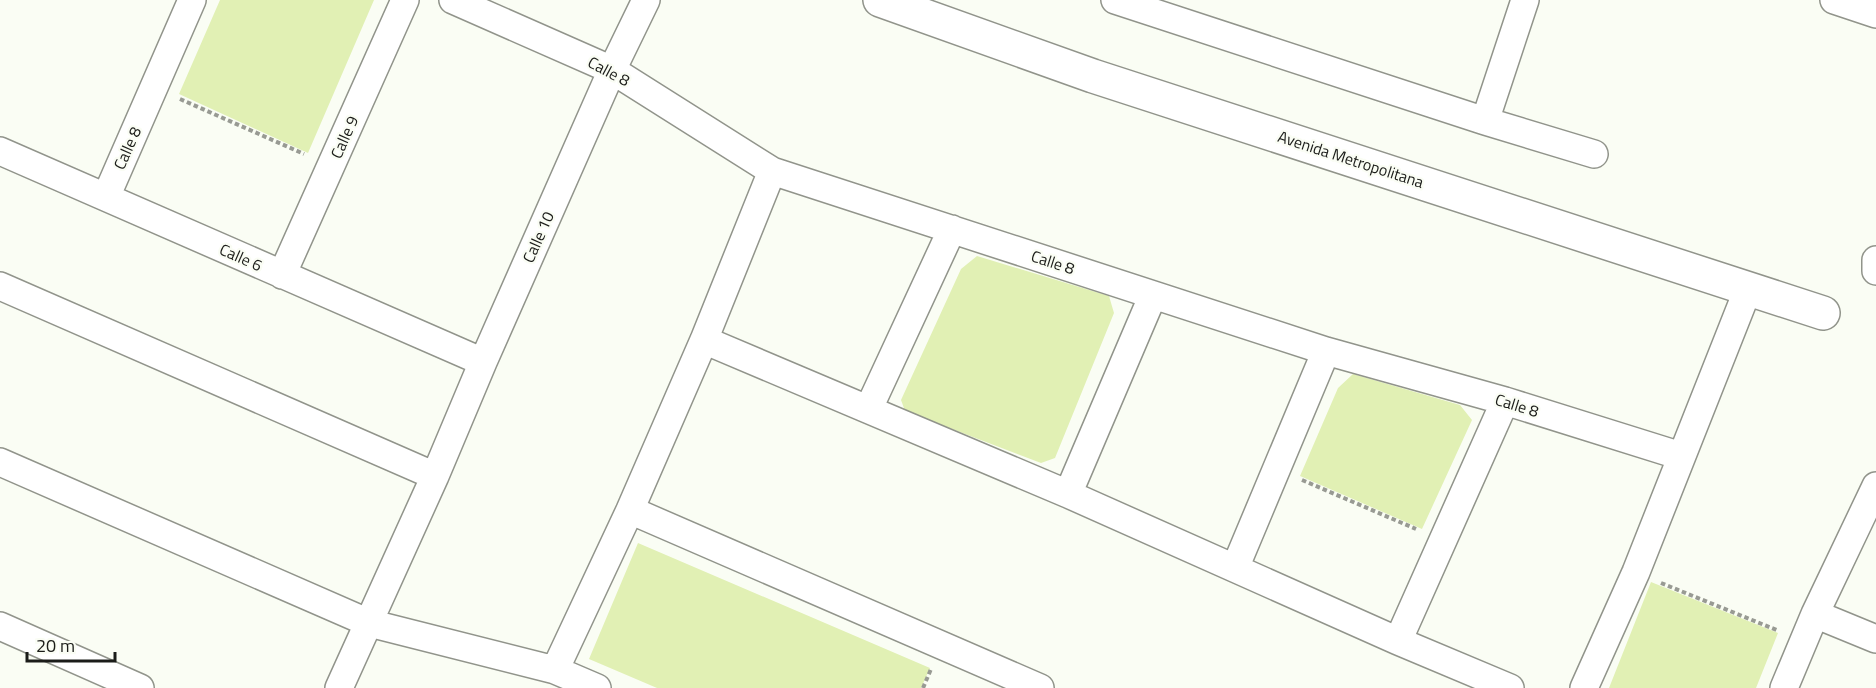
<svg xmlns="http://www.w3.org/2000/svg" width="1876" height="688" viewBox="0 0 1876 688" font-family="'Titillium Web',sans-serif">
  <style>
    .green { fill: #e1f0b4 }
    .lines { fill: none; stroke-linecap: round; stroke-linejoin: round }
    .street-casing { stroke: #91948b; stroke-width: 30 }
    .secondary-casing { stroke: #91948b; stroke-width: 36 }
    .path { stroke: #989a93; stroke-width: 4; stroke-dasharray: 4.5 3; stroke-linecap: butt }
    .street { stroke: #fff; stroke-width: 27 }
    .secondary { stroke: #fff; stroke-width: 33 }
    .labels { text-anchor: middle; stroke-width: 4.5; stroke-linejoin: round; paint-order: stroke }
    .street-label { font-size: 16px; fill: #1b1c19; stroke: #fafdf4 }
  </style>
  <rect width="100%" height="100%" fill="#fafdf4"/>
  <!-- green -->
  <path class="green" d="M220 0H374L308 153 179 94Z
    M977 256 1109 296 1114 313 1055 458 1041 463 905 411 901 400 961 269Z
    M1353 374 1460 405 1472 420 1422 529 1300 476 1338 388Z
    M638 543 930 668 921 688H657L589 659Z
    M1651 582 1778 633 1756 688H1609Z"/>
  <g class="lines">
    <!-- street casing -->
    <g class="street-casing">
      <path id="street" d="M453 0 612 70 772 171 1326 351 1505 401 1681 456
        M1115 0 1485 121 1594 154
        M1834 0 1876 14
        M1485 121 1525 0
        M0 151 483 362
        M106 197 192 0
        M1876 260V271
        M282 275 405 0
        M0 286 435 476
        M704 340 1068 494 1398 641 1510 688
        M869 408 952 229
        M0 462 369 623 555 670 597 688
        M1068 494 1153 295
        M630 510 1040 688
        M1235 568 1326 351
        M1815 614 1876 639
        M0 626 140 688
        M1398 641 1505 401
        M555 670 630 510 704 340 772 171
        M339 688 435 476 483 362 612 70 646 0
        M1584 688 1636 572 1748 289
        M1784 688 1815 614 1876 486"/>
    </g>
    <!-- secondary casing -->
    <g class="secondary-casing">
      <path id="secondary" d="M880 0 1093 76 1823 313"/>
    </g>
    <!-- path -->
    <path class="path" d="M180 99 304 154
      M1302 480 1416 529
      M1661 583 1779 631
      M923 688 931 669"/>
    <!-- street -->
    <use href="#street" class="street"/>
    <!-- secondary -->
    <use href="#secondary" class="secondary"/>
  </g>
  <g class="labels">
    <!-- street labels -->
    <g class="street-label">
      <text transform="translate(609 71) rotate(28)" y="6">Calle 8</text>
      <text transform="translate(344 137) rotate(-66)" y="6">Calle 9</text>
      <text transform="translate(127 148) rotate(-66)" y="6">Calle 8</text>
      <text transform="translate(1351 159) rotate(18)" y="6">Avenida Metropolitana</text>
      <text transform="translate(538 237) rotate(-66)" y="6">Calle 10</text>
      <text transform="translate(241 257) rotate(24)" y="6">Calle 6</text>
      <text transform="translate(1053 262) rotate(18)" y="6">Calle 8</text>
      <text transform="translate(1517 405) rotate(17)" y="6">Calle 8</text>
    </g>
  </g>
  <!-- scale -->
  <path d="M27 652v9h88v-9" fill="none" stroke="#1b1c19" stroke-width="3"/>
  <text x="36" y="652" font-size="18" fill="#1b1c19" stroke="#fafdf4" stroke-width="4.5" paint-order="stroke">20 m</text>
</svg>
